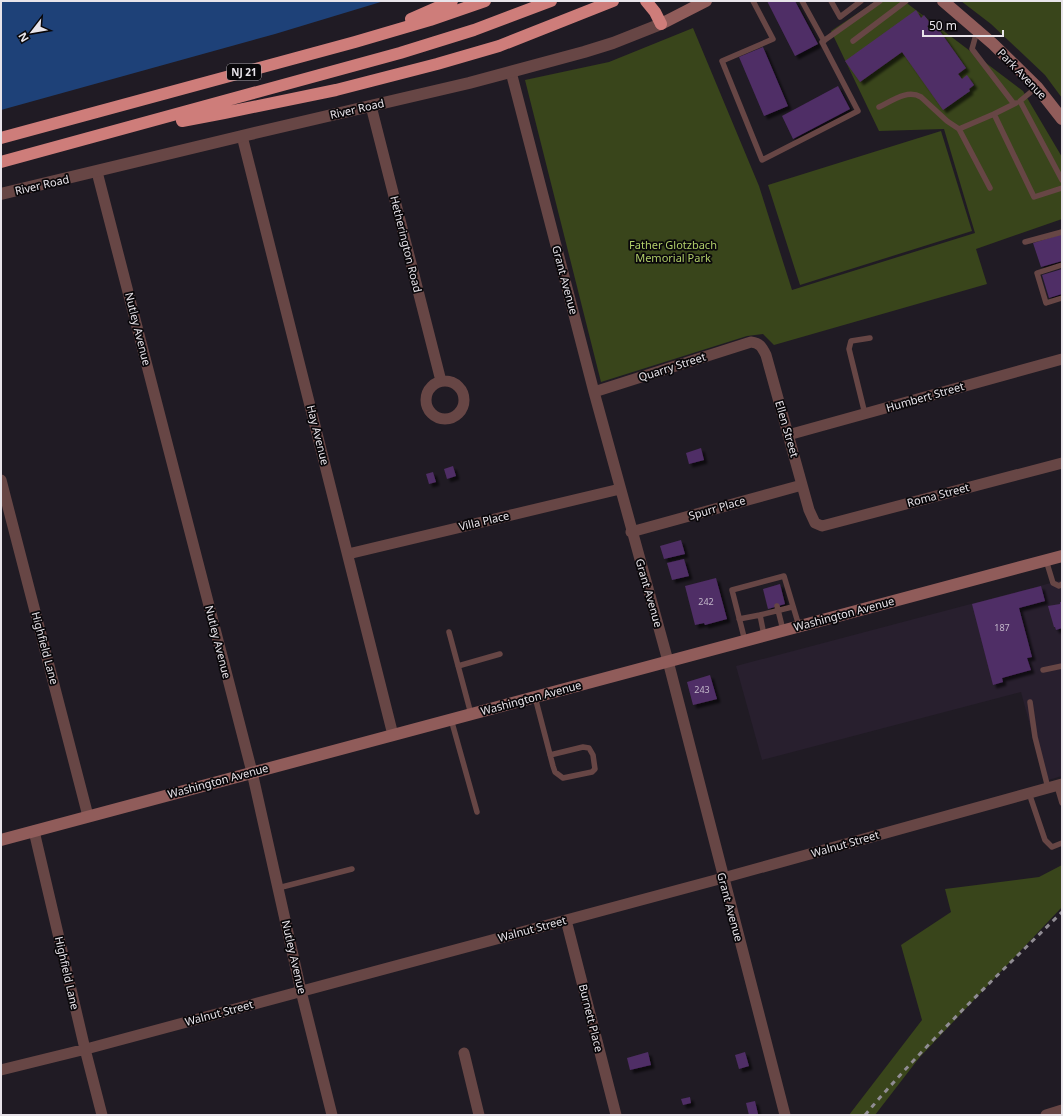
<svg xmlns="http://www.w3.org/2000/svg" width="1063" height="1116" viewBox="0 0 1063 1116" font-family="'Noto Sans',sans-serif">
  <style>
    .built { fill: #281f2e }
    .green { fill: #39451b }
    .water { fill: #1e4178 }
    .building { fill: #502d66; filter: url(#shadow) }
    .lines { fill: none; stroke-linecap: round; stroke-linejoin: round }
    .service { stroke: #674645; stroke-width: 5.5 }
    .minor { stroke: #674645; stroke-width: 11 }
    .tertiary { stroke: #674645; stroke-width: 12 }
    .secondary { stroke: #905c5a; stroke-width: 12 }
    .motorway { stroke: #ce7d7a; stroke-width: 12 }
    .rail { stroke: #908c93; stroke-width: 3; stroke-dasharray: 5 5; stroke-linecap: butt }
    .labels { text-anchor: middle; stroke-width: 3.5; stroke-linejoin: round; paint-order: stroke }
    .number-label { font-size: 9px; fill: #c2b6c9 }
    .shield { fill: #09070a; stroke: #a5a2a7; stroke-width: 1 }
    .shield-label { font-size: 10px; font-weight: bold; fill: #e8e4ea }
    .street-label { font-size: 11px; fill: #e8e4ea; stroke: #09070a }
    .park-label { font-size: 11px; fill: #b0cd69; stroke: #09070a }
  </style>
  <defs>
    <filter id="shadow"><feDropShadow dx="3.5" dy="3.5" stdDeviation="1" flood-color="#0009"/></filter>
  </defs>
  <rect width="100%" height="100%" fill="#201b24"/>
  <!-- built -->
  <path class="built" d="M1062 580V776L1045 781 1021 692 762 760 736 666Z"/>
  <!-- green -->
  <path class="green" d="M876 1H904L1023 91 1062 157V219L976 249 987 284 774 345 763 334 747 336 601 382 525 80 609 62 693 28 759 186 792 290 975 233 944 129 879 131 831 31Z
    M961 1H1062V98L1045 75 991 24Z
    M941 131 972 231 800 285 768 185Z
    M1062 865V907L919 1058 875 1115H849L922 1020 901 945 951 912 945 889 1039 877Z"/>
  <!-- water -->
  <path class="water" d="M1 1H384L275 34 1 110Z"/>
  <!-- building -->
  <path class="building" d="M767 1H795L818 44 795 56Z
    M916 10 921 18 924 15 931 24 927 26 931 31 937 27 966 68 958 74 962 79 967 75 974 85 969 89 970 91 943 110 902 52 860 82 845 61Z
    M763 47 788 106 764 116 739 57Z
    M838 86 850 109 793 139 782 116Z
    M1062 234V261L1041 267 1033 243Z
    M1062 269V294L1049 298 1042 275Z
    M701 448 704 460 689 464 686 453Z
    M453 466 456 476 447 479 444 469Z
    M433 472 436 482 429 484 426 474Z
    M681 540 685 554 664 559 660 546Z
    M684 559 689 576 672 580 667 563Z
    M716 578 727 619 705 625 704 623 695 625 685 586Z
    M780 584 785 604 768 609 763 589Z
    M1041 586 1045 601 1019 608 1032 657 1027 658 1031 670 1002 678 1003 682 993 685 972 604Z
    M1060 602H1062V628L1056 630 1055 627H1054L1048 606 1060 604Z
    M710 675 717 699 693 705 687 682Z
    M648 1052 651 1065 630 1070 627 1058Z
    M745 1052 749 1066 739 1069 735 1055Z
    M690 1097 691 1103 683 1105 681 1099Z
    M755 1101 758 1114 749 1115 746 1103Z"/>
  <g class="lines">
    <!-- service -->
    <path class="service" d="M753 1 773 39 722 61 762 160 858 111 822 42 880 1
      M802 1 824 41
      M831 1 840 17 861 1
      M977 31 972 49 1014 104 1016 103
      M853 41 906 1
      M1037 87 1020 101 1062 180
      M1014 104 994 114 1034 197 1062 188
      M879 107C892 101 907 89 921 97L947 121 959 129
      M990 188 959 129 994 114
      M1025 242 1062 232
      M1062 265 1037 273 1046 303 1062 298
      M865 414 849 349 851 341 870 338
      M1046 560 1053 583 1059 586 1062 584
      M777 606 783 630
      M760 615 792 607
      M739 619 760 615 764 635
      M449 632 471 714
      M745 641 732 590 784 576 799 626
      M458 666 500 654
      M1043 670 1062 666
      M535 697 553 766 555 772 563 778 592 772 595 769 593 755 589 748 583 747 550 755
      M1030 702 1035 737 1048 788
      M451 719 477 812
      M1057 786 1062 803
      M1029 793 1045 840 1052 847 1062 843
      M278 888 352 869"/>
    <!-- minor -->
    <path class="minor" d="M511 72 594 392 668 661 785 1115
      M371 106 441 381
      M242 136 393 735
      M97 172 252 772 301 991 332 1115
      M426 400a19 19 0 1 1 38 0a19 19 0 1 1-38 0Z
      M594 392 751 342C760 343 762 347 766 355L809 510 815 523 822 526 1062 463
      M788 435 1062 359
      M1 480 88 816
      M631 532 802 485
      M348 554 620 489
      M34 831 85 1049 102 1115
      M566 920 616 1115
      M464 1053 479 1115
      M1 1070 90 1048 723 878 1062 784
      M1046 1115 1062 1110"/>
    <!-- tertiary -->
    <path class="tertiary" d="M1 194 242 136 469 83 584 52 613 43 661 24"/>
    <!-- secondary -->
    <path class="secondary" d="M943 1 993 44 1037 87 1062 119
      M661 24 706 1
      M1 840 1062 556"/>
    <!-- motorway -->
    <path class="motorway" d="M646 1 655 12 661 24
      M411 19 452 1
      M182 121 224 113 336 90 437 64 499 46 613 1
      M1 138 355 42 430 20 485 1
      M1 162 400 53 474 30 551 1"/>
    <!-- rail -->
    <path class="rail" d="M865 1115C926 1043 995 978 1062 912"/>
  </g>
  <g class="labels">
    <!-- number labels -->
    <g class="number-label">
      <text x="706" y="605">242</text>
      <text x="1002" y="631">187</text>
      <text x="702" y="693">243</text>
    </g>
    <!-- shield labels -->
    <rect class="shield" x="227" y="64" width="34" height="16" rx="3"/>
    <g class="shield-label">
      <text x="244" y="76">NJ 21</text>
    </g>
    <!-- street labels -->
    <g class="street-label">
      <text transform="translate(1022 74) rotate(46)" y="4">Park Avenue</text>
      <text transform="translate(357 109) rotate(-13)" y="4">River Road</text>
      <text transform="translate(42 185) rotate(-13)" y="4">River Road</text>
      <text transform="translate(406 244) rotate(76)" y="4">Hetherington Road</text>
      <text transform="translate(565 280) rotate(75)" y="4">Grant Avenue</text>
      <text transform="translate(138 329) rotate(76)" y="4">Nutley Avenue</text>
      <text transform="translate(672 367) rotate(-18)" y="4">Quarry Street</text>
      <text transform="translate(925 397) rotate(-16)" y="4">Humbert Street</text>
      <text transform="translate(787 429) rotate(74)" y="4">Ellen Street</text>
      <text transform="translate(318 435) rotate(76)" y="4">Hay Avenue</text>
      <text transform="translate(938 495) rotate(-15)" y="4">Roma Street</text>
      <text transform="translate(717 508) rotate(-16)" y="4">Spurr Place</text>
      <text transform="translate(484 521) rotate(-13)" y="4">Villa Place</text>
      <text transform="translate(649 593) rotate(74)" y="4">Grant Avenue</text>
      <text transform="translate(844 614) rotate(-15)" y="4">Washington Avenue</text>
      <text transform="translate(218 642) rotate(76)" y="4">Nutley Avenue</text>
      <text transform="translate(45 648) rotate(75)" y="4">Highfield Lane</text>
      <text transform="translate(531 698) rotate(-15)" y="4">Washington Avenue</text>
      <text transform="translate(218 781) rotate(-15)" y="4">Washington Avenue</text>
      <text transform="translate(845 844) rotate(-16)" y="4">Walnut Street</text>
      <text transform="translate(730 907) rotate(75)" y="4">Grant Avenue</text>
      <text transform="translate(532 929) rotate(-15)" y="4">Walnut Street</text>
      <text transform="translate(294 957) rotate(77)" y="4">Nutley Avenue</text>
      <text transform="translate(67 973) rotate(77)" y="4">Highfield Lane</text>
      <text transform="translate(219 1013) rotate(-15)" y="4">Walnut Street</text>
      <text transform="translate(591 1018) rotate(76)" y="4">Burnett Place</text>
    </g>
    <!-- park labels -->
    <g class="park-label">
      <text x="673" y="249">Father Glotzbach<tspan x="673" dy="13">Memorial Park</tspan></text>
    </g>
  </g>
  <!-- border -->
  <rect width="1063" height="1116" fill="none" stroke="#e8e4ea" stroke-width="4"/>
  <!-- north arrow -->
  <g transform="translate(32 32) rotate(239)" stroke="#09070a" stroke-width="3" paint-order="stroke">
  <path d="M0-3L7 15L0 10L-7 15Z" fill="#e8e4ea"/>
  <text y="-6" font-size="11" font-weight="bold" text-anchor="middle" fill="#e8e4ea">N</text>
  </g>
  <!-- scale -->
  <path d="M923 30v6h80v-6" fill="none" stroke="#e8e4ea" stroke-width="2"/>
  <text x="929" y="30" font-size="12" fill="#e8e4ea" stroke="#09070a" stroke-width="3" paint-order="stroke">50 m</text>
</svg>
